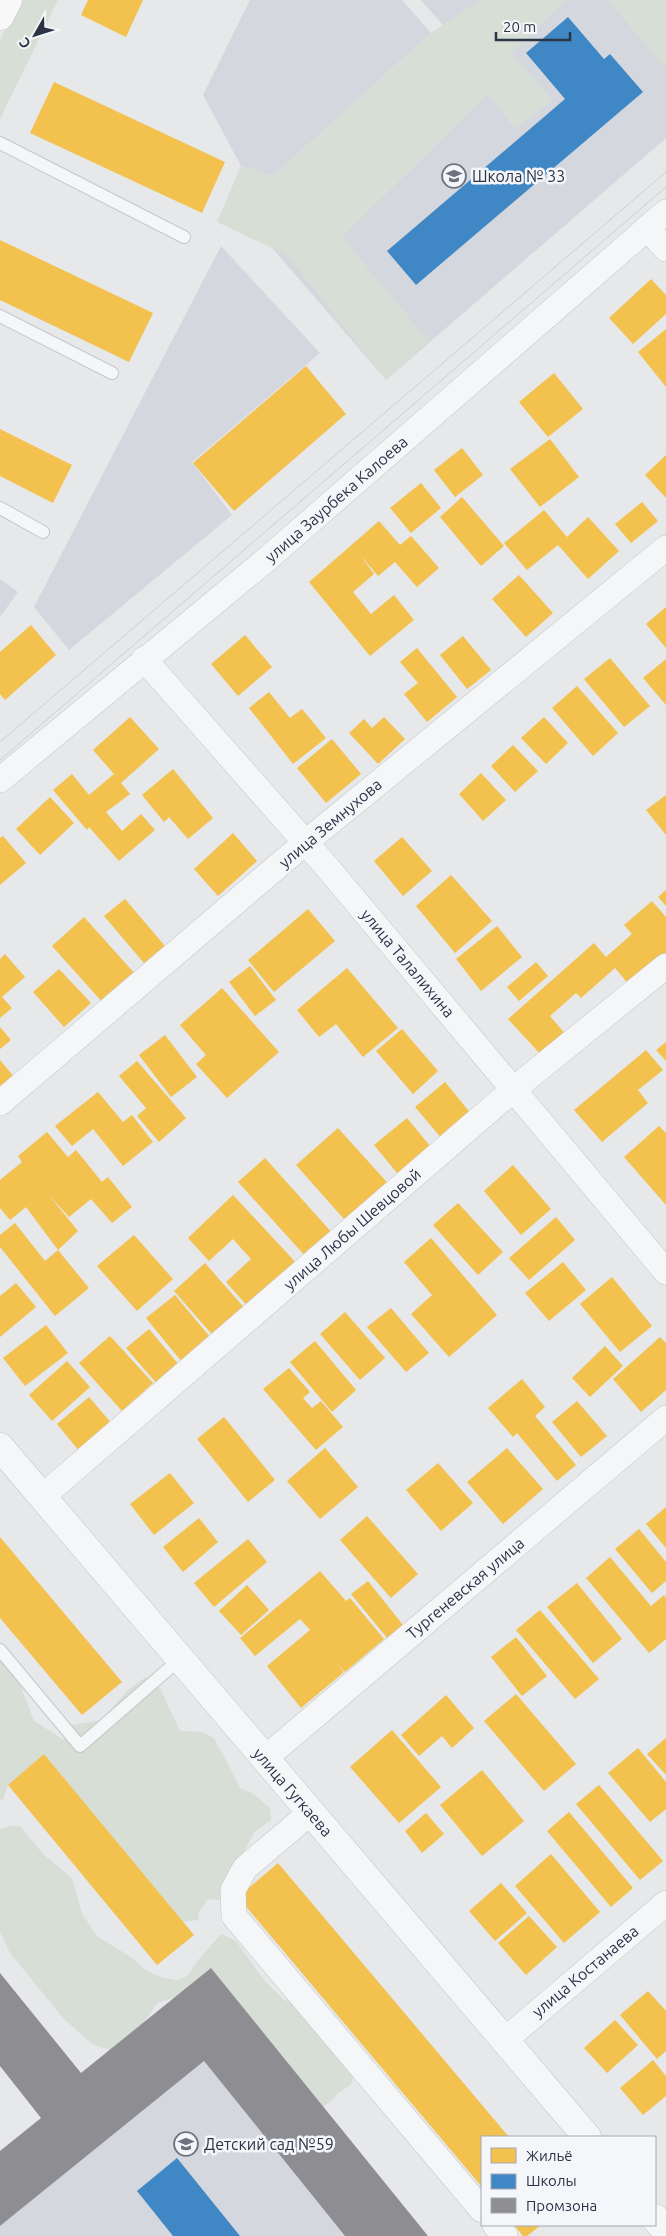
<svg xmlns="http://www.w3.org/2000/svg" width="666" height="2236" viewBox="0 0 666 2236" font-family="Ubuntu,sans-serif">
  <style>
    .built { fill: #d4d7dd }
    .green { fill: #d6ded6 }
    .homes { fill: #f2c14e }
    .schools { fill: #3f88c5 }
    .industry { fill: #8d8d92 }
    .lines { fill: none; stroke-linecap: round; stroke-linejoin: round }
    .service-casing { stroke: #c4c6c8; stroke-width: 14 }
    .minor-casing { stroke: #c4c6c8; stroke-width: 26 }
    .tertiary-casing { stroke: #c4c6c8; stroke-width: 29 }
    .primary-casing { stroke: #c2c5c8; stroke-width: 29 }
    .service { stroke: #f5f6f7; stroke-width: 12 }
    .minor { stroke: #f5f6f7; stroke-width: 25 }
    .tertiary { stroke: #f5f6f7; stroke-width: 28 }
    .primary { stroke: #f8f8f8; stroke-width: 28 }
    .tram { stroke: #cecfd2; stroke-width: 1 }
    .labels { text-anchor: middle; stroke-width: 5; stroke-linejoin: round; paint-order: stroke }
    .poi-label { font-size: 16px; fill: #2b3445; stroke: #f4f6f9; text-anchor: start }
    .street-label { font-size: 16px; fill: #2b3445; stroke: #f4f6f9 }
  </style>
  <rect width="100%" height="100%" fill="#e6e8ea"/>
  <!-- built -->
  <path class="built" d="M250 0H402L431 33 273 176 241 166 203 95Z
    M421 0H666V138L386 380 243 214 449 32Z
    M221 246 320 353 192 462 232 515 69 650 34 607Z
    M0 579 18 592 0 617Z
    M204 2061 345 2236H0V2226Z"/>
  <!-- green -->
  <path class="green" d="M19 0H58L0 119V40Z
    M479 0H567L511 53 553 100 515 129 488 94 342 237 429 341 386 380 287 255 217 222 241 166 273 176 431 33Z
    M608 0H666V69Z
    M0 1654 14 1669 34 1721 64 1740 65 1726 102 1720 128 1690 146 1677 160 1688 180 1731 203 1732 214 1738 241 1789 252 1793 270 1808 271 1820 255 1831 238 1863 227 1901 208 1899 199 1912 198 1920 183 1922 44 1754 8 1785 3 1800 0 1799Z
    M11 1826H20L44 1855 72 1878 82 1914 98 1937 131 1957 145 1970 163 1978 176 1980 187 1976 199 1959 221 1934 236 1941 263 1979 283 1999 308 2011 356 2065 351 2085 338 2093 330 2102 309 2116 198 1990 157 2003 136 2035 110 2050 92 2044 64 2019 10 1953 0 1932V1829Z"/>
  <!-- homes -->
  <path class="homes" d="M88 0H143L126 37 81 15Z
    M54 82 225 162 202 213 30 133Z
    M0 240 153 313 129 362 0 300Z
    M651 279 666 295V314L633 344 609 318Z
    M666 329V387L638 352Z
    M306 366 346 414 234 511 193 463Z
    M554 373 583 409 548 437 519 402Z
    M0 429 72 465 53 503 0 476Z
    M550 439 579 477 540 507 510 469Z
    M462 448 483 475 455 497 434 470Z
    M666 455V498L645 475Z
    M421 483 441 508 411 533 390 508Z
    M462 497 504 546 481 566 440 517Z
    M642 502 658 521 631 543 615 524Z
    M544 510 567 537 588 517 619 551 588 579 558 545 527 570 504 543Z
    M379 521 400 545 411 536 439 568 417 587 395 562 378 576 360 555 374 574 353 592 371 614 394 595 414 620 370 656 309 582Z
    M519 575 553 613 526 637 492 599Z
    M666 607V648L646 624Z
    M31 625 56 655 5 700 0 694V652Z
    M245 635 272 667 238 696 211 664Z
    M463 636 491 670 467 689 440 655Z
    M417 648 457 697 427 722 404 694 418 683 400 662Z
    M610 658 650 706 624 727 584 679Z
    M666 659V705L643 678Z
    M577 686 618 733 593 756 552 708Z
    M269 692 290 718 302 709 326 738 293 764 249 708Z
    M130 717 159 749 121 783 130 794 106 812 122 831 141 814 155 830 119 861 89 827 87 830 53 790 72 774 89 795 114 774 93 750Z
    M384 717 405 739 378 764 349 733 364 719 372 728Z
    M544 717 568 743 546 764 521 738Z
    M332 739 361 774 326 803 297 768Z
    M513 745 538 771 515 792 491 766Z
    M173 769 213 818 188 839 169 817 164 822 142 795Z
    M481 773 506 800 483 821 459 794Z
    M666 795V835L646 810Z
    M50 797 74 823 40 855 16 829Z
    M233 833 257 861 218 896 194 869Z
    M3 836 26 863 0 885V838Z
    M402 837 432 871 403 896 374 861Z
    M451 875 492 921 455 953 416 906Z
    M666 890V906L658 897Z
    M125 899 165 946 144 963 104 916Z
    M652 901 666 917V955L630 986 615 968 581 998 576 993 550 1016 566 1035 542 1056 508 1019 594 943 606 957 632 934 624 925Z
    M308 909 335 941 274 992 248 960Z
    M84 917 136 975 104 1004 52 946Z
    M497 926 522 957 481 991 456 959Z
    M5 954 25 977 2 997 12 1008 0 1018V959Z
    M536 962 548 976 519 1001 507 987Z
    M250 966 276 1000 255 1016 229 982Z
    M347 968 398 1028 363 1057 336 1024 319 1037 297 1010Z
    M59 969 91 1003 64 1027 33 992Z
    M222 988 279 1052 227 1098 196 1064 206 1055 180 1025Z
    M0 1027 11 1040 0 1049Z
    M402 1029 438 1071 413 1094 376 1051Z
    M165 1035 197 1077 171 1097 139 1055Z
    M666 1042V1061L656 1050Z
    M646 1050 663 1070 638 1090 648 1103 602 1142 574 1110Z
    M0 1060 15 1078 0 1091Z
    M137 1061 186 1118 159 1142 137 1116 146 1108 119 1076Z
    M445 1082 472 1115 443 1140 415 1107Z
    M98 1092 123 1122 132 1115 153 1142 123 1166 93 1129 72 1146 55 1126Z
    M407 1118 435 1152 402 1179 374 1145Z
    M659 1126 666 1133V1205L624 1157Z
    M338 1128 394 1190 352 1228 296 1165Z
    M47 1132 68 1157 76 1150 102 1182 108 1177 132 1207 112 1223 91 1199 69 1217 48 1194 78 1231 58 1250 89 1288 55 1316 0 1247V1235L15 1223 45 1261 58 1250 26 1207 10 1220 0 1208V1180L22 1162 18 1156Z
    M265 1158 334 1235 307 1258 238 1182Z
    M513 1165 551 1209 521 1235 484 1191Z
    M233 1195 300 1267 252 1311 226 1282 251 1259 233 1239 209 1261 188 1238Z
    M458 1203 503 1252 478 1275 433 1225Z
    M556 1217 575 1240 529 1280 509 1258Z
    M134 1235 173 1279 137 1311 97 1266Z
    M431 1238 497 1315 449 1357 411 1314 432 1295 404 1262Z
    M563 1262 586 1290 549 1321 525 1293Z
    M205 1263 254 1319 223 1347 174 1291Z
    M612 1277 652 1326 620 1352 580 1304Z
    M16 1283 36 1307 0 1337V1296Z
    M175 1295 215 1343 186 1367 146 1318Z
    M391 1308 429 1353 406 1372 367 1327Z
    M345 1312 385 1358 360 1380 320 1334Z
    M46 1325 68 1353 25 1386 3 1358Z
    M149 1329 180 1366 158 1385 126 1348Z
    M110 1336 153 1383 122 1411 79 1363Z
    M660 1337 666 1343V1390L641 1412 613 1379Z
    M315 1341 356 1390 332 1412 290 1362Z
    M605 1346 623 1366 590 1397 572 1378Z
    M67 1361 90 1387 52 1421 29 1395Z
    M289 1368 310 1392 303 1398 312 1408 321 1401 343 1427 316 1450 263 1389Z
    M522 1379 545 1407 535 1416 576 1465 557 1481 517 1433 513 1437 488 1408Z
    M89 1397 113 1425 80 1452 57 1424Z
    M577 1401 607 1436 581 1457 552 1422Z
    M224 1417 275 1480 248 1502 197 1439Z
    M325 1448 358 1487 320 1519 287 1481Z
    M507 1448 543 1489 503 1524 467 1482Z
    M438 1463 473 1503 441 1531 406 1490Z
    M170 1473 194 1503 154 1535 130 1504Z
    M666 1507V1548L646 1524Z
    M367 1516 418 1574 391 1598 340 1540Z
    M199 1518 218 1542 183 1572 163 1547Z
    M639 1529 666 1562V1581L652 1593 615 1549Z
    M0 1537 122 1682 82 1715 0 1618Z
    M248 1539 267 1562 214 1607 194 1583Z
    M610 1557 651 1606 664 1595 666 1598V1639L649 1653 586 1578Z
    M320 1571 346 1601 350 1598 384 1639 345 1672 335 1662 344 1672 301 1708 267 1666 310 1630 300 1619 255 1656 240 1638Z
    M368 1581 403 1625 387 1638 351 1594Z
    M577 1583 622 1639 593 1663 547 1607Z
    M247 1585 269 1610 241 1635 219 1611Z
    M540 1610 599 1679 575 1699 516 1630Z
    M516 1637 547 1676 522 1696 491 1657Z
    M516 1694 576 1764 544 1791 484 1721Z
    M446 1695 474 1728 452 1748 442 1736 419 1756 401 1735Z
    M392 1730 441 1787 399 1823 350 1767Z
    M666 1738V1775L647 1754Z
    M638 1748 666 1782V1809L650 1822 608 1773Z
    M44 1754 194 1935 157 1965 8 1785Z
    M482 1770 524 1821 482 1856 440 1805Z
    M599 1785 663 1861 640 1880 576 1804Z
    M569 1812 633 1888 611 1907 547 1831Z
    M426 1813 444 1834 422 1853 405 1831Z
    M551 1854 600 1912 564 1943 515 1886Z
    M278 1863 509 2137H482V2187L238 1897Z
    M501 1883 527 1913 495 1941 469 1911Z
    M529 1916 557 1947 526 1975 498 1943Z
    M648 1991 666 2011V2051L657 2059 620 2015Z
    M615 2020 638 2045 607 2073 584 2048Z
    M653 2060 666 2076V2096L643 2115 620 2088Z
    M514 2225H541L527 2236H523Z"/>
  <!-- schools -->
  <path class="schools" d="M568 17 604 59 610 54 643 92 416 285 387 251 565 99 526 53Z
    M177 2158 240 2236H173L137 2191Z"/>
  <!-- industry -->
  <path class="industry" d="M211 1968 428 2236H345L204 2061 0 2226V2151L41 2118 0 2066V1973L81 2073Z"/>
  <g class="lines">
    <!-- service casing -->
    <g class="service-casing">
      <path id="service" d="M0 143 184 237
        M0 316 112 373
        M0 508 43 532
        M0 1650 80 1746 180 1659"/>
    </g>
    <!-- minor casing -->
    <g class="minor-casing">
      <path id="minor" d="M647 228 666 249
        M144 659 327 867 666 1272
        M0 780 267 559 666 212
        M0 1103 306 842 666 548
        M42 1497 514 1089 666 966
        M264 1759 666 1418
        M310 1813 245 1868 233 1890 234 1916 482 2210
        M505 2040 666 1903
        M495 2225 505 2236"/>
    </g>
    <!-- tertiary casing -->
    <g class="tertiary-casing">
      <path id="tertiary" d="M0 1447 587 2137
        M655 2218 666 2231"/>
    </g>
    <!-- primary casing -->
    <g class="primary-casing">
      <path id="primary" d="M0 16 8 0"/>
    </g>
    <!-- service -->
    <use href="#service" class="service"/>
    <!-- minor -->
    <use href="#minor" class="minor"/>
    <!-- tertiary -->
    <use href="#tertiary" class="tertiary"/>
    <!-- primary -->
    <use href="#primary" class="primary"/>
    <!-- tram -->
    <path class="tram" d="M0 742 666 172
      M0 760 666 187"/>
  </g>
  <!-- icons -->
  <defs>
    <g id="school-ring" transform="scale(1.25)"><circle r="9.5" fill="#f4f6f9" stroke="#6c737f" stroke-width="1.5"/><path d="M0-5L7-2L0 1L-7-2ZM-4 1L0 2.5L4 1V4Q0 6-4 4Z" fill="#6c737f"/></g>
  </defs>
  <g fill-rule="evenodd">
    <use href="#school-ring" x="454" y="176"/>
    <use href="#school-ring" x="186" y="2144"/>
  </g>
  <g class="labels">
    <!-- poi labels -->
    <g class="poi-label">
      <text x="472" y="182">Школа № 33</text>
      <text x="204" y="2150">Детский сад №59</text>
    </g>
    <!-- street labels -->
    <g class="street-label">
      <text transform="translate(336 499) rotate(-41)" y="6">улица Заурбека Калоева</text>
      <text transform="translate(330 823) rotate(-40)" y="6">улица Земнухова</text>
      <text transform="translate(408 963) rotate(50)" y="6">улица Талалихина</text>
      <text transform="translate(352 1229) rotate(-41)" y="6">улица Любы Шевцовой</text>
      <text transform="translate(465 1588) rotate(-40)" y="6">Тургеневская улица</text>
      <text transform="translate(293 1792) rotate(49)" y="6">улица Гугкаева</text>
      <text transform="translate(585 1971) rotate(-40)" y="6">улица Костанаева</text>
    </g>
  </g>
  <!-- legend -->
  <rect x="481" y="2136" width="175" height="90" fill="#f4f6f9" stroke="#a4a8b1"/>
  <rect x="491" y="2148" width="25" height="15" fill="#f2c14e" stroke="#a4a8b1"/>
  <text x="526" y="2161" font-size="15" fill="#2b3445">Жильё</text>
  <rect x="491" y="2174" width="25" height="15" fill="#3f88c5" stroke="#a4a8b1"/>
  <text x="526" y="2186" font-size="15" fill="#2b3445">Школы</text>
  <rect x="491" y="2198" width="25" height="15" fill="#8d8d92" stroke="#a4a8b1"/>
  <text x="526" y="2211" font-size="15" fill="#2b3445">Промзона</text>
  <!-- north arrow -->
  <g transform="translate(35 35) rotate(231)" stroke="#f4f6f9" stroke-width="4" paint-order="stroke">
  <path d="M0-4L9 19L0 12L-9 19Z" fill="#2b3445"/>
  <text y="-8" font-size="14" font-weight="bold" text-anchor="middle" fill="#2b3445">С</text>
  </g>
  <!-- scale -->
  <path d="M496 32v8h74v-8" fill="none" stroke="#2b3445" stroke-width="2.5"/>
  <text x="503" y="32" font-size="15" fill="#2b3445" stroke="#f4f6f9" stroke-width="4" paint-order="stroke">20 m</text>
</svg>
